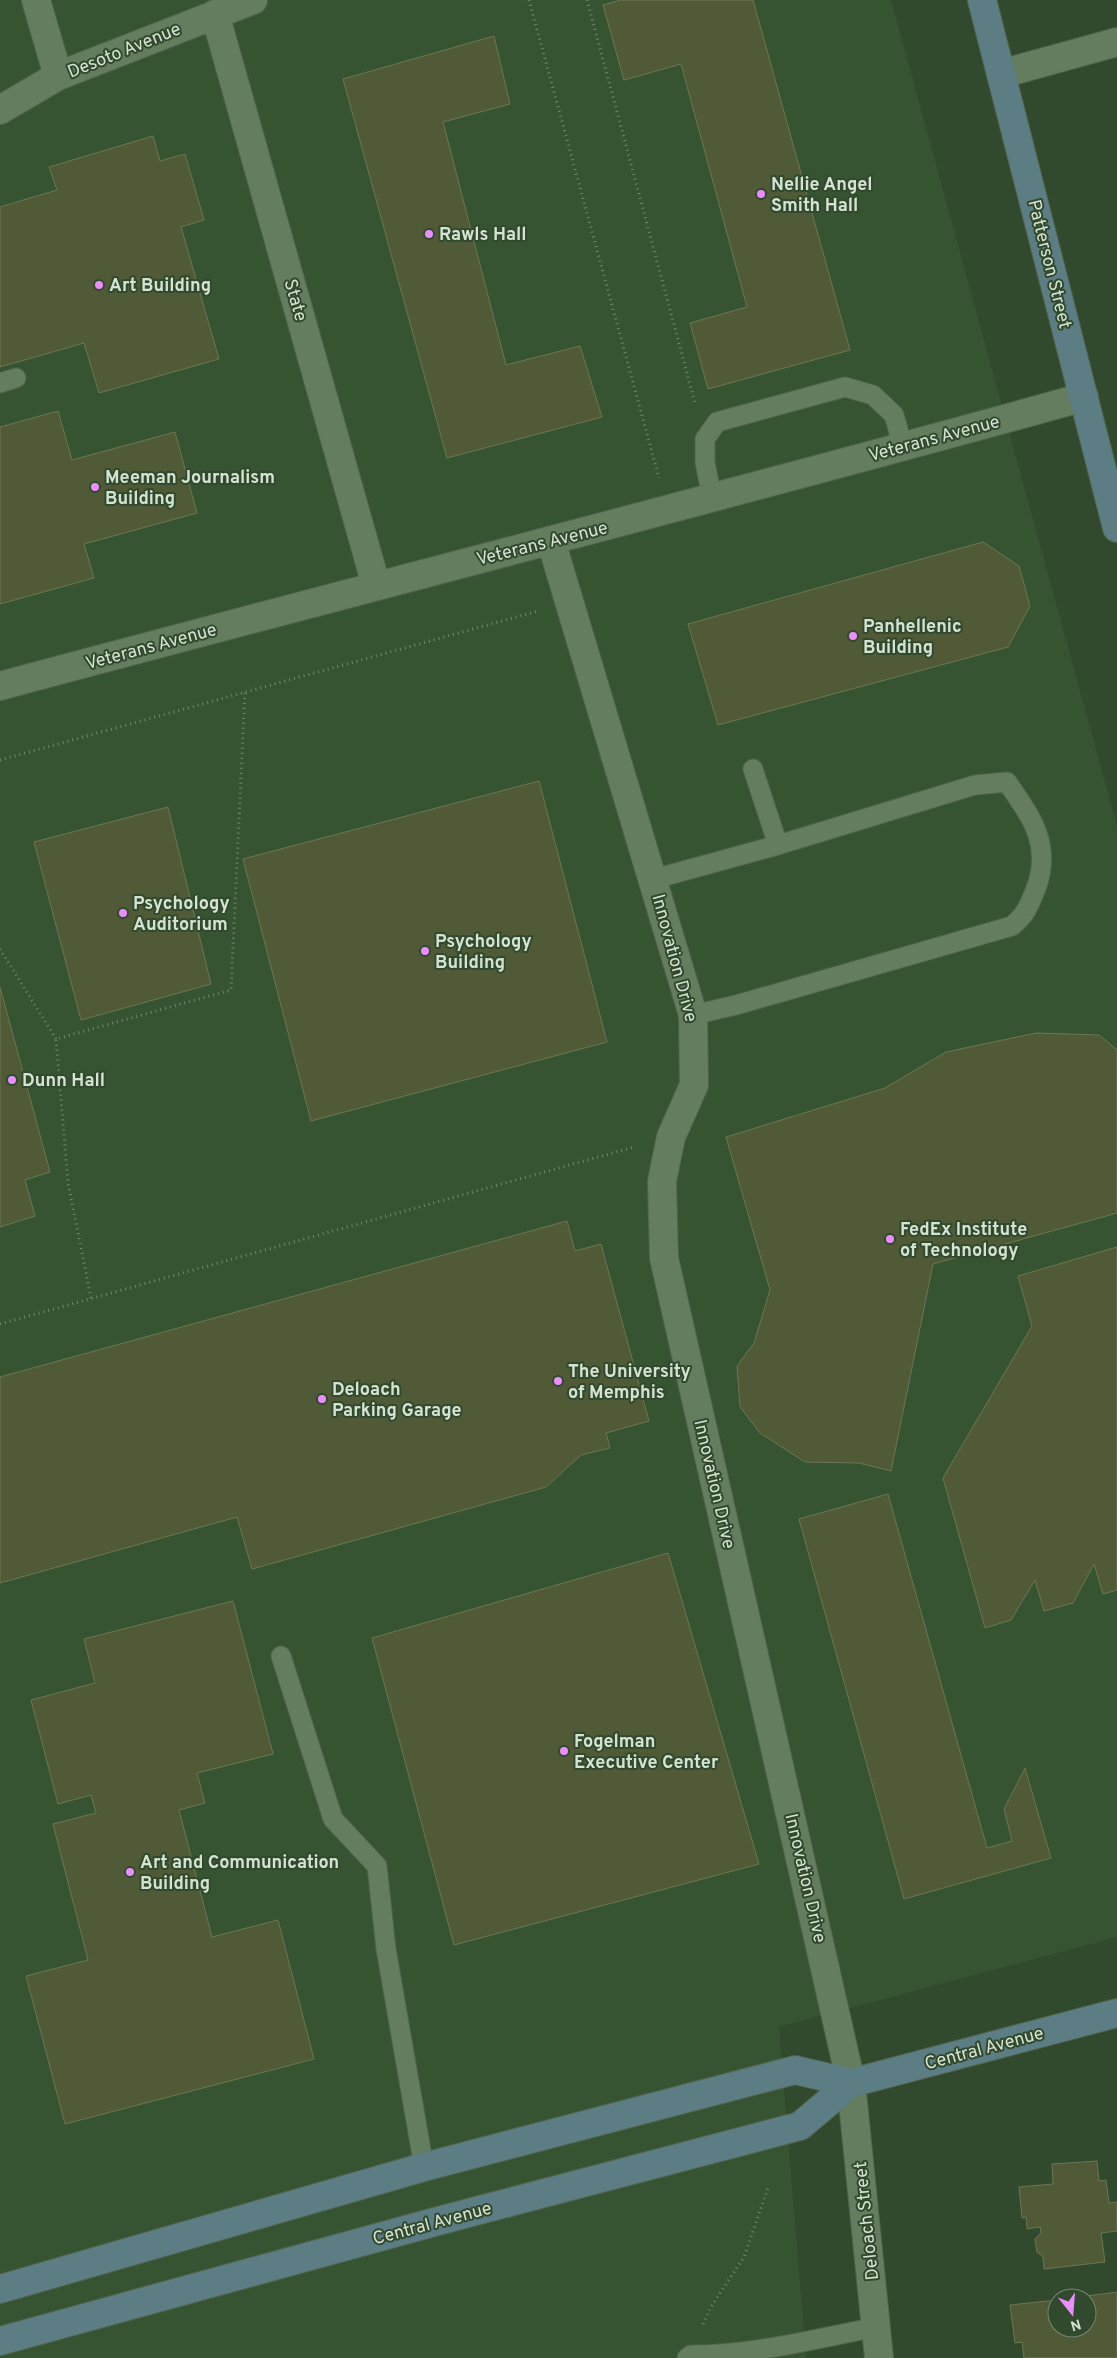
<svg xmlns="http://www.w3.org/2000/svg" width="1117" height="2358" viewBox="0 0 1117 2358" font-family="Overpass,sans-serif">
  <style>
    .built { fill: #375432 }
    .building { fill: #505a36; stroke: #6c7752 }
    .lines { fill: none; stroke-linecap: round; stroke-linejoin: round }
    .lane-casing { stroke: #51644d; stroke-width: 21 }
    .street-casing { stroke: #51644d; stroke-width: 30 }
    .secondary-casing { stroke: #51644d; stroke-width: 30 }
    .path { stroke: #738770; stroke-width: 3; stroke-dasharray: 1 4; stroke-linecap: butt }
    .lane { stroke: #647d5f; stroke-width: 19 }
    .street { stroke: #647d5f; stroke-width: 28 }
    .secondary { stroke: #5c7d83; stroke-width: 28 }
    .poi-dot { fill: #ea8dfd; stroke: #31492d; stroke-width: 2 }
    .labels { text-anchor: middle; stroke-width: 4; stroke-linejoin: round; paint-order: stroke }
    .street-label { font-size: 18px; fill: #d5e3d2; stroke: #31492d }
    .poi-label { font-size: 18px; font-weight: bold; fill: #d5e3d2; stroke: #31492d; text-anchor: start }
  </style>
  <rect width="100%" height="100%" fill="#31492d"/>
  <!-- built -->
  <path class="built" d="M0 0H891L1117 826V1937L779 2027 806 2358H0Z"/>
  <!-- building -->
  <path class="building" d="M621 0H753L850 350 708 389 690 323 747 307 681 64 624 80 603 5Z
    M494 36 510 104 443 122 506 365 580 346 602 417 447 458 343 79Z
    M153 136 160 161 185 154 204 220 181 227 219 359 99 393 84 343 0 367V207L57 190 49 167Z
    M58 411 72 460 175 432 197 513 84 544 94 578 0 604V427Z
    M983 542 1019 566 1030 606 1008 647 718 725 688 624Z
    M539 781 607 1042 311 1121 243 859Z
    M168 807 211 984 81 1020 34 842Z
    M0 987 50 1172 25 1180 35 1216 0 1227Z
    M1036 1033 1099 1035 1117 1050V1213L933 1264 891 1471 859 1463 805 1462 760 1433 740 1407 737 1366 754 1343 770 1290 726 1137 885 1088 946 1052Z
    M567 1221 575 1251 601 1244 649 1421 606 1433 610 1448 581 1455 546 1487 252 1569 237 1517 0 1583V1377Z
    M1117 1247V1590L1103 1594 1094 1564 1073 1603 1044 1611 1035 1580 1011 1620 985 1628 943 1478 1032 1326 1018 1276Z
    M888 1494 987 1848 1012 1841 1004 1809 1025 1768 1051 1858 904 1899 799 1519Z
    M668 1553 759 1864 454 1945 372 1638Z
    M233 1601 273 1754 197 1773 205 1803 179 1810 212 1937 278 1920 314 2059 65 2124 26 1976 88 1960 53 1824 96 1813 91 1795 58 1804 31 1700 95 1683 84 1639Z
    M1097 2161 1099 2181 1106 2180 1109 2203 1117 2202V2231L1101 2233 1105 2262 1044 2269 1043 2257 1037 2252 1035 2239 1041 2233 1040 2227 1027 2229 1026 2217 1022 2218 1019 2187 1053 2184 1052 2164Z
    M1117 2292V2358H1024L1022 2342 1015 2343 1010 2305 1057 2300V2328H1087V2298H1071Z"/>
  <g class="lines">
    <!-- lane casing -->
    <g class="lane-casing">
      <path id="lane" d="M0 383 16 378
        M712 498 705 462V439L717 422 845 387 873 395 894 415 903 447
        M753 769 778 845
        M654 879 778 845 975 785 1007 782C1032 818 1053 846 1035 891 1028 908 1026 914 1012 926L736 1005 693 1015
        M281 1656 333 1819 377 1866 386 1949 424 2167
        M687 2358 691 2355C753 2355 815 2339 876 2327"/>
    </g>
    <!-- street casing -->
    <g class="street-casing">
      <path id="street" d="M36 0 58 76
        M215 14 376 585
        M1001 74 1117 42
        M0 110 58 76 253 0
        M551 541 693 1015 694 1085 671 1137 662 1181 664 1258 851 2083 879 2358
        M0 686C361 589 724 497 1084 397"/>
    </g>
    <!-- secondary casing -->
    <g class="secondary-casing">
      <path id="secondary" d="M982 0 1117 528
        M0 2289 424 2167 795 2070 851 2083
        M0 2341 438 2221 800 2126 851 2083 1117 2013"/>
    </g>
    <!-- path -->
    <path class="path" d="M529 0 659 478
      M587 0 695 403
      M0 760 538 611
      M0 949 56 1039
      M91 1298 68 1183 56 1039 231 990 245 692
      M0 1324 634 1147
      M703 2324 711 2307 744 2257 768 2188"/>
    <!-- lane -->
    <use href="#lane" class="lane"/>
    <!-- street -->
    <use href="#street" class="street"/>
    <!-- secondary -->
    <use href="#secondary" class="secondary"/>
  </g>
  <!-- markers -->
  <g class="poi-dot">
    <circle cx="761" cy="194" r="5"/>
    <circle cx="429" cy="234" r="5"/>
    <circle cx="99" cy="285" r="5"/>
    <circle cx="95" cy="487" r="5"/>
    <circle cx="853" cy="636" r="5"/>
    <circle cx="123" cy="913" r="5"/>
    <circle cx="425" cy="951" r="5"/>
    <circle cx="12" cy="1080" r="5"/>
    <circle cx="890" cy="1239" r="5"/>
    <circle cx="558" cy="1381" r="5"/>
    <circle cx="322" cy="1399" r="5"/>
    <circle cx="564" cy="1751" r="5"/>
    <circle cx="130" cy="1872" r="5"/>
  </g>
  <g class="labels">
    <!-- street labels -->
    <g class="street-label">
      <text transform="translate(124 50) rotate(-22)" y="6">Desoto Avenue</text>
      <text transform="translate(1050 264) rotate(76)" y="6">Patterson Street</text>
      <text transform="translate(296 300) rotate(74)" y="6">State</text>
      <text transform="translate(934 438) rotate(-15)" y="6">Veterans Avenue</text>
      <text transform="translate(542 543) rotate(-14)" y="6">Veterans Avenue</text>
      <text transform="translate(151 646) rotate(-15)" y="6">Veterans Avenue</text>
      <text transform="translate(675 958) rotate(75)" y="6">Innovation Drive</text>
      <text transform="translate(715 1484) rotate(77)" y="6">Innovation Drive</text>
      <text transform="translate(806 1878) rotate(77)" y="6">Innovation Drive</text>
      <text transform="translate(984 2048) rotate(-15)" y="6">Central Avenue</text>
      <text transform="translate(866 2221) rotate(-96)" y="6">Deloach Street</text>
      <text transform="translate(432 2223) rotate(-15)" y="6">Central Avenue</text>
    </g>
    <!-- poi labels -->
    <g class="poi-label">
      <text x="771" y="190">Nellie Angel<tspan x="771" dy="21">Smith Hall</tspan></text>
      <text x="439" y="240">Rawls Hall</text>
      <text x="109" y="291">Art Building</text>
      <text x="105" y="483">Meeman Journalism<tspan x="105" dy="21">Building</tspan></text>
      <text x="863" y="632">Panhellenic<tspan x="863" dy="21">Building</tspan></text>
      <text x="133" y="909">Psychology<tspan x="133" dy="21">Auditorium</tspan></text>
      <text x="435" y="947">Psychology<tspan x="435" dy="21">Building</tspan></text>
      <text x="22" y="1086">Dunn Hall</text>
      <text x="900" y="1235">FedEx Institute<tspan x="900" dy="21">of Technology</tspan></text>
      <text x="568" y="1377">The University<tspan x="568" dy="21">of Memphis</tspan></text>
      <text x="332" y="1395">Deloach<tspan x="332" dy="21">Parking Garage</tspan></text>
      <text x="574" y="1747">Fogelman<tspan x="574" dy="21">Executive Center</tspan></text>
      <text x="140" y="1868">Art and Communication<tspan x="140" dy="21">Building</tspan></text>
    </g>
  </g>
  <!-- north arrow -->
  <g transform="translate(1072 2313) rotate(163)"><circle r="24" fill="#31492d" stroke="#73876f"/>
  <path d="M0-4L9 19L0 12L-9 19Z" fill="#ea8dfd"/>
  <text y="-8" font-size="14" font-weight="bold" text-anchor="middle" fill="#d5e3d2">N</text>
  </g>
</svg>
